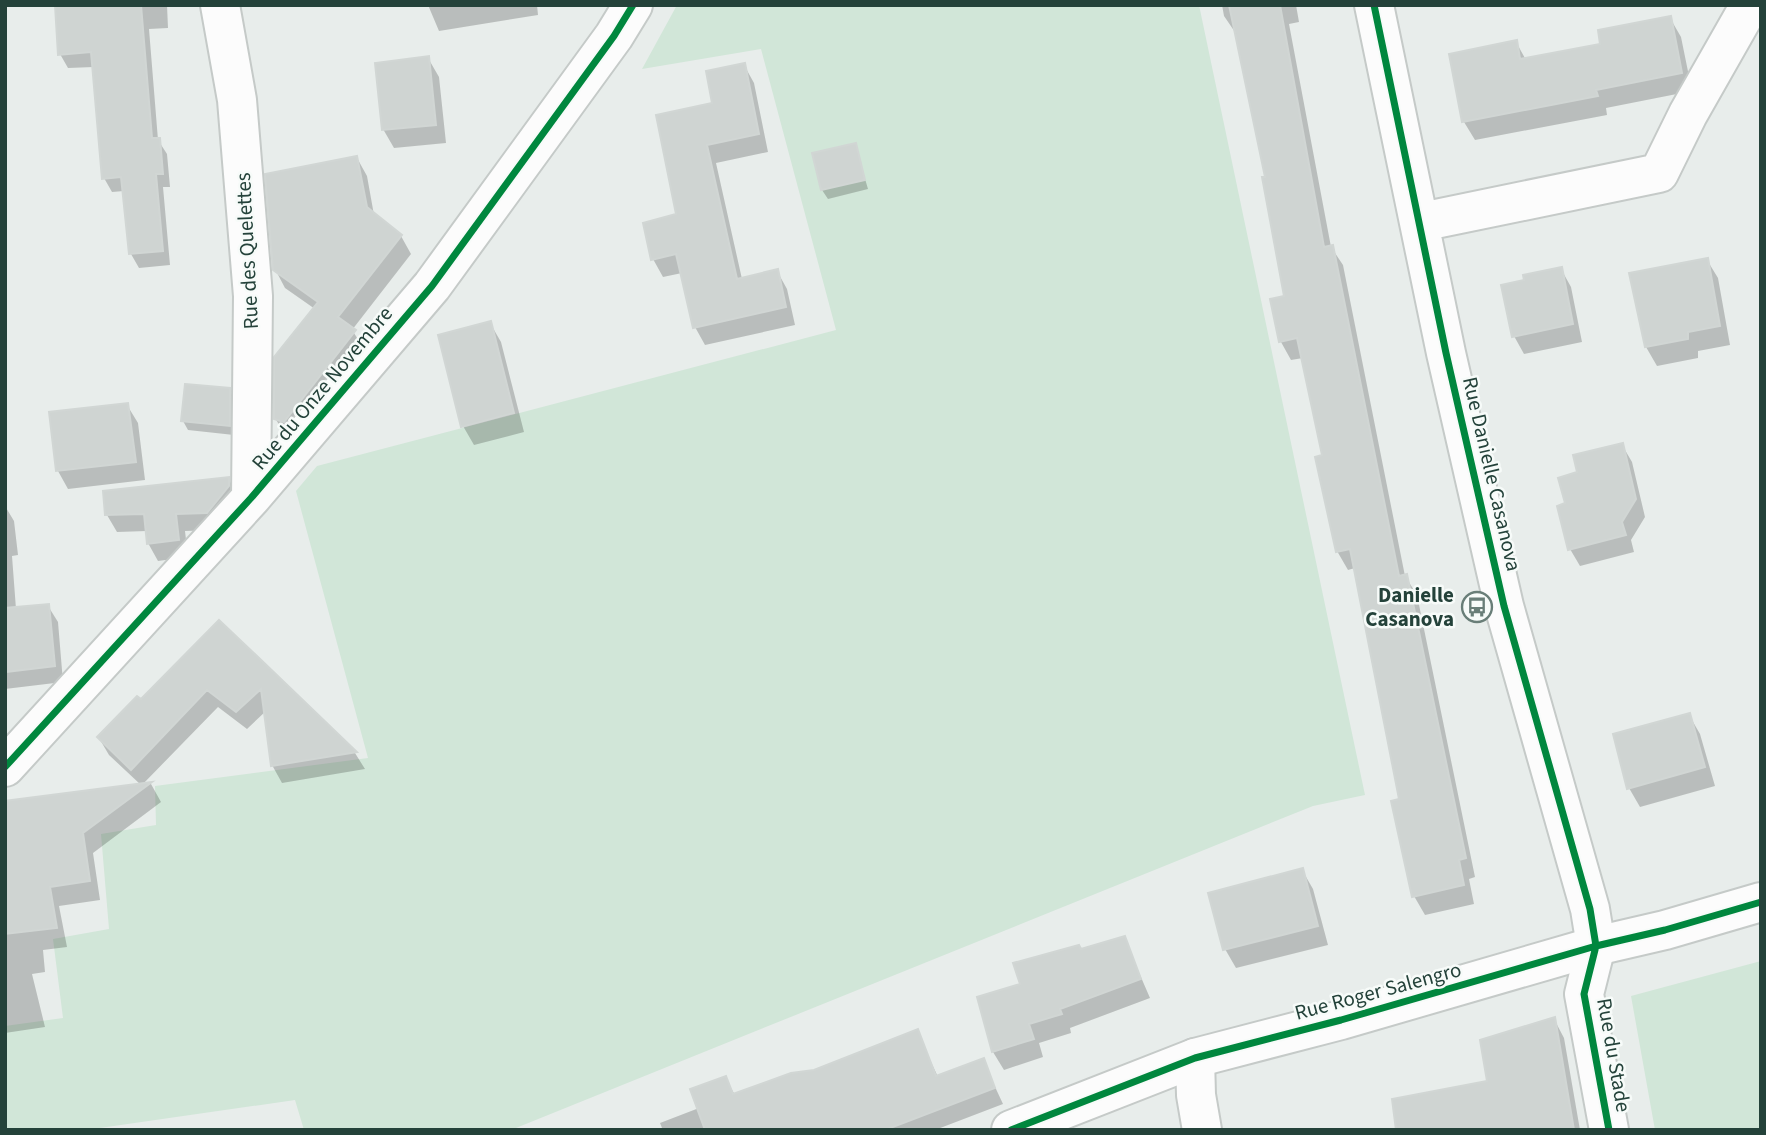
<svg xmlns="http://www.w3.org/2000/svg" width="1766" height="1135" viewBox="0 0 1766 1135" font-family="'Source Sans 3',sans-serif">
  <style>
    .green { fill: #d1e6d8 }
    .shadow { fill: #0003 }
    .building { fill: #cfd4d2; stroke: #d1d6d4; stroke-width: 2 }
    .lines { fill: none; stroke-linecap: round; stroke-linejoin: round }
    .minor-casing { stroke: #c5cac8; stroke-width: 42 }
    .tertiary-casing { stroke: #c5cac8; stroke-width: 42 }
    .minor { stroke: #fcfcfc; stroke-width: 38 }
    .tertiary { stroke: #fcfcfc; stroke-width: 38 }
    .cycleway-casing { stroke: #f7fbf9; stroke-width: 11 }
    .cycleway { stroke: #00873e; stroke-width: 7 }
    .labels { text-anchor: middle; stroke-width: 5; stroke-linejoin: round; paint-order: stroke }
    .street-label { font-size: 21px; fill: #24423a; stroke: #f7fbf9 }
    .poi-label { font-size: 21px; font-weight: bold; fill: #24423a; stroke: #f7fbf9; text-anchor: end }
  </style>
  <rect width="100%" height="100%" fill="#e8edeb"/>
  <!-- green -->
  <path class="green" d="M677 5H1199L1365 795 1313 806 511 1130H304L295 1100 86 1130H5V1026L63 1018 53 939 109 929 101 834 156 825 155 786 368 758 296 491 317 466 836 330 761 49 642 69Z
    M1761 961V1130H1655L1631 996Z"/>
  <!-- shadow -->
  <path class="shadow" d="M56 5H167L168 28 149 29 158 140 167 154 170 187H163L170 265 139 268 131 254 124 191 112 192 104 178 94 67 68 68 60 54Z
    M428 5H537L538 15 439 31Z
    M1222 5H1296L1299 22 1289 24 1331 247 1343 265 1405 576 1417 595 1475 877 1469 879 1474 904 1425 915 1414 896 1402 800 1355 568 1348 570 1337 551 1324 457 1303 358 1291 360 1281 342 1286 297 1267 178 1237 35 1224 16Z
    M1670 18 1681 37 1692 91 1606 108 1607 115 1475 140 1464 122 1451 55 1516 42 1526 60 1602 45Z
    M428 58 439 77 446 143 394 148 383 129Z
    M744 65 754 83 768 152 716 163 742 279 777 271 787 289 795 325 705 345 695 327 682 273 663 277 653 259 678 216 714 105Z
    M855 145 868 189 828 199 822 190 815 155Z
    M357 158 367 176 374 215 401 236 411 254 352 330 365 350 286 436 275 418 315 309 285 288 275 269Z
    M1707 260 1718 278 1730 345 1698 351V358L1657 366 1646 347 1632 275Z
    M1561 269 1571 287 1582 342 1524 354 1514 336Z
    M490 323 501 342 524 432 474 445 463 426Z
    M229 390 234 399V435L188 430 183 421Z
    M127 405 138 423 145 480 68 489 58 471Z
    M1622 445 1632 462 1645 517 1631 540 1634 552 1580 566 1570 549 1567 504Z
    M228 478 238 496 217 530 185 531 188 557 158 561 148 543 147 531 117 532 107 515Z
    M5 506 14 521 18 555 12 556 16 609 48 606 58 622 63 682 5 689Z
    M219 622 355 753 365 769 282 783 272 765 266 711 247 729 218 707 142 785 151 784 161 802 93 853 100 900 59 906 67 947 43 950 45 972 32 974 45 1027 5 1033V807L141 785 109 755 99 738 141 702Z
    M1689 715 1700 734 1715 786 1640 807 1629 788Z
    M1302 870 1313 889 1328 945 1236 968 1225 949Z
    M1124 938 1150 998 1070 1028 1071 1033 1039 1043 1043 1057 1004 1070 993 1052 1022 985 1081 951Z
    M1554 1019 1564 1038 1580 1130H1398L1489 1082Z
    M917 1032 938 1077 983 1061 1003 1104 935 1130H658L662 1128 660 1123 699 1108 725 1078 735 1095 815 1071Z"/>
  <!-- building -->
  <path class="building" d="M55 5H141L152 138H160L163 174H156L163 251 129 254 121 177 102 179 91 52 58 55Z
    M1229 5H1280L1324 247 1333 245 1399 576 1407 574 1466 858 1459 860 1464 885 1412 897 1391 801 1399 799 1350 549 1336 552 1315 457 1322 455 1297 338 1279 342 1270 299 1284 296 1262 177H1265Z
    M1671 16 1682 73 1596 90 1598 96 1462 122 1449 54 1517 40 1520 59 1600 44 1598 30Z
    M429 56 436 125 382 130 375 63Z
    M745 63 759 134 707 145 737 279 778 269 786 307 693 328 676 254 651 260 643 223 676 214 656 115 712 103 706 71Z
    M856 143 865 180 821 190 812 153Z
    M357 156 367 207 402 235 338 317 356 330 284 422 274 419V357L318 302 273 270 265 174Z
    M1708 258 1720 326 1688 332V339L1645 347 1629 273Z
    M1562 267 1573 324 1512 337 1501 285 1524 280 1523 275Z
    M491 321 514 413 461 427 438 335Z
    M185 384 230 388V426L181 421Z
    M128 403 136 462 56 471 49 412Z
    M1623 443 1636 499 1622 522 1626 535 1568 550 1557 506 1565 503 1558 478 1577 472 1573 455Z
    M229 477V486L207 513 176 514 179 540 147 544 144 514 105 515 103 491Z
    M49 604 55 666 5 672V608Z
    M219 620 257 656 357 752 271 766 261 689 236 712 207 690 131 770 97 737 137 696 141 699Z
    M1690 713 1705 767 1627 789 1613 734Z
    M152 782 83 833 90 881 50 887 57 928 5 934V801Z
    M1303 868 1318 926 1223 950 1208 893Z
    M1125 936 1141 979 1060 1009 1062 1014 1029 1024 1034 1039 992 1052 977 997 1020 984 1013 963 1079 945 1081 949Z
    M1555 1017 1574 1130H1396L1392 1099 1487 1081 1480 1040Z
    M918 1029 936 1076 984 1058 995 1088 885 1130H705L690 1089 726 1076 733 1094 791 1073 814 1070Z"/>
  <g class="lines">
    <!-- minor casing -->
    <g class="minor-casing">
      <path id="minor" d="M220 5 237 100 253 296 251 498
        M1374 5 1446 353 1504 606 1590 909 1596 946 1584 994 1609 1130
        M1421 222 1659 173 1688 114 1750 5
        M5 767 251 498 432 286 614 36 633 5
        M1195 1058 1196 1095 1202 1130"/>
    </g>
    <!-- tertiary casing -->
    <g class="tertiary-casing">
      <path id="tertiary" d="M1011 1130 1195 1058 1341 1020 1596 946 1665 930 1761 902"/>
    </g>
    <!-- minor -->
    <use href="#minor" class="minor"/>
    <!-- tertiary -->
    <use href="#tertiary" class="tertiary"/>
    <!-- cycleway casing -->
    <g class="cycleway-casing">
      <path id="cycleway" d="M1374 5 1446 353 1504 606 1590 909 1596 946 1584 994 1609 1130
        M5 767 251 498 432 286 614 36 633 5
        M1011 1130 1195 1058 1341 1020 1596 946 1665 930 1761 902"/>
    </g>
    <!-- cycleway -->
    <use href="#cycleway" class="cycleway"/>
  </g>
  <!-- icons -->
  <defs>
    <g id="bus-ring" transform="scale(1.575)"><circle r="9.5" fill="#f7fbf9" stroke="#697e78" stroke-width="1.5"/><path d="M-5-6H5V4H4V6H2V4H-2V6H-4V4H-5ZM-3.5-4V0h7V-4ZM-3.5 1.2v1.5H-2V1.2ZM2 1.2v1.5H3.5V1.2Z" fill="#697e78"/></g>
  </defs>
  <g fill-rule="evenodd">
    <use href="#bus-ring" x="1477" y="607"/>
  </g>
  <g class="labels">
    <!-- street labels -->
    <g class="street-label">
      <text transform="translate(247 251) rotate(-93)" y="7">Rue des Quelettes</text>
      <text transform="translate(322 388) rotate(-50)" y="7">Rue du Onze Novembre</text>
      <text transform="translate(1492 474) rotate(77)" y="7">Rue Danielle Casanova</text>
      <text transform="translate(1378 991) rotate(-15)" y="7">Rue Roger Salengro</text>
      <text transform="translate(1614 1055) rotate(80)" y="7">Rue du Stade</text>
    </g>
    <!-- poi labels -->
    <g class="poi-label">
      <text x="1454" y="602">Danielle<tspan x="1454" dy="24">Casanova</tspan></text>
    </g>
  </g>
  <!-- border -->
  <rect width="1766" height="1135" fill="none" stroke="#24423a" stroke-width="14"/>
</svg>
